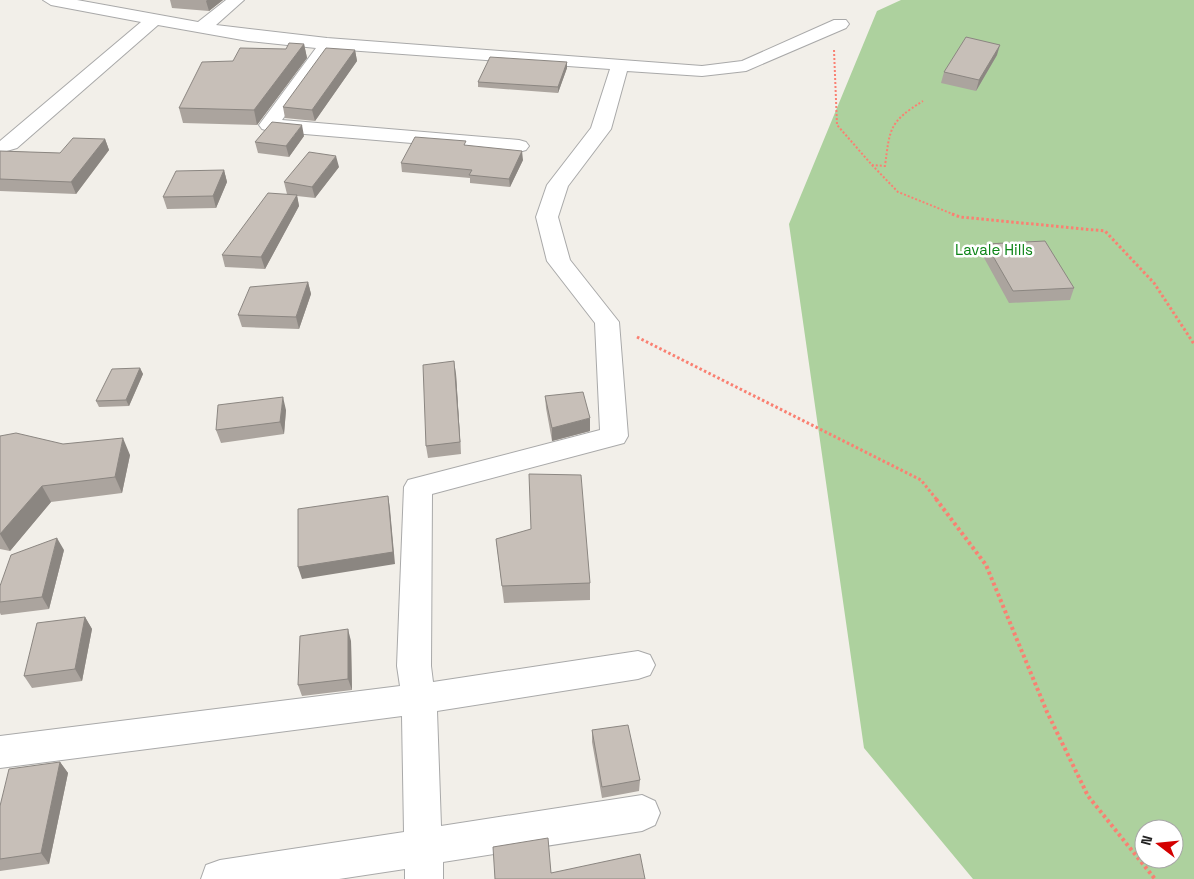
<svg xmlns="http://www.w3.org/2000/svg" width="1194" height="879" viewBox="0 0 1194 879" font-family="'Space Grotesk',sans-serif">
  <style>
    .forest { fill: #add19e; fill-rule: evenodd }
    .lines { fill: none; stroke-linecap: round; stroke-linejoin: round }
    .minor-casing { stroke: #a9a9a9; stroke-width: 2 }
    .path-far2 { stroke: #fa8072; stroke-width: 2; stroke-dasharray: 2 2; stroke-linecap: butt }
    .path-far1 { stroke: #fa8072; stroke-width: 3; stroke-dasharray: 2.5 2.5; stroke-linecap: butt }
    .path { stroke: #fa8072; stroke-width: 4; stroke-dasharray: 3 3; stroke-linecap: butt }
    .minor { fill: #fff; fill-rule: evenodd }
    .wall { fill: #aba49e }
    .shaded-wall { fill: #8b8681 }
    .building { fill: #c7bfb8; stroke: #8b8681 }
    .labels { text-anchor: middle; stroke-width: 5; stroke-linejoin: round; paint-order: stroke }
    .park-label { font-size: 15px; fill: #0c8416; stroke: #fff }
  </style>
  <rect width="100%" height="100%" fill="#f2efe9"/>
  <!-- forest -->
  <path class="forest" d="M901 0H1194V879H973L864 748 789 224 877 11ZM1144 829H1174V859H1144Z"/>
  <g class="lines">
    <!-- minor casing -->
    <g class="minor-casing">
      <path id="minor" d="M43 0H77L198 22 226 0H244L216 25 327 38 702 66 742 61 834 20H846L849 24 846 28 746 71 702 76 627 71 611 129 568 186 558 217 570 260 619 322 628 436 624 443 432 494 431 666 433 682 638 651 650 655 655 665 650 675 638 679 437 711 441 826 642 795 655 801 660 813 655 825 642 831 443 862V879H405V869L339 879H201L206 865 220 860 404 832 402 716 0 768V736L400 686 397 666 404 487 408 480 600 430 595 323 547 261 536 217 547 185 591 128 610 69 333 49 282 120 519 140 526 142 529 146 526 150 519 152 269 131 262 129 259 125 316 48 248 41 158 25 17 148 0 153V141L141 22 51 5Z"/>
    </g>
    <!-- path-far2 -->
    <path class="path-far2" d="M834 50 837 125 872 165 885 166C890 128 889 122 923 101
      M872 165 898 192 955 215"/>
    <!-- path-far1 -->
    <path class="path-far1" d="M952 214 960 217 1105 231 1154 283 1194 344
      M637 337 921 480 937 500"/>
    <!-- path -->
    <path class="path" d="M936 499 986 565 1047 712 1088 796 1155 879"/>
    <!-- minor -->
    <use href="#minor" class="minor"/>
  </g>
  <!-- wall -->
  <path class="wall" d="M170 0H223L209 11 172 8Z
    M304 44 307 58 257 125 183 123 179 108 233 61 286 49Z
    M355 50 357 61 315 121 285 118 283 107Z
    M997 55 976 91 941 83 944 72Z
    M567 62V68L558 93 478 87V82Z
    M304 136 289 157 258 153 255 142Z
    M105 139 109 150 76 194 0 191V151L60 153Z
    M467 146 523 160 510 187 470 183V178L402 172 401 163Z
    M339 167 315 198 297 196 299 206 265 269 225 267 222 255 287 194 284 182Z
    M224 170 227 182 216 208 167 209 163 197Z
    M986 244 1074 288 1070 300 1009 303 983 256Z
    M308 282 311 294 299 329 242 327 238 315Z
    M140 368 143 374 129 406 99 407 96 401Z
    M456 374 461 454 428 458 426 446Z
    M545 396 590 431 552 441 546 408Z
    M286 410 284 434 221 443 216 430Z
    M0 436 130 455 122 493 51 502 10 551 0 549Z
    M496 539 590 583V600L504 603Z
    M64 550 49 609 1 615 0 613V586Z
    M85 617 92 629 82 681 32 688 24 676Z
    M351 641 352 690 302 696 298 685Z
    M592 730 640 780 639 791 602 798 592 742Z
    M60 762 68 773 49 864 0 871V806Z"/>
  <!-- shaded-wall -->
  <path class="shaded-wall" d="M207 0H223L209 11 206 1Z
    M304 44 307 58 257 125 254 110Z
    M1000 45 997 55 976 91 979 80Z
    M355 50 357 61 315 121 312 110Z
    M567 62V68L558 93V87Z
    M302 125 304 136 289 157 286 146Z
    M105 139 109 150 76 194 71 182Z
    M522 151 523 160 510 187 509 179Z
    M336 156 339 167 315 198 312 187Z
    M224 170 227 182 216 208 213 196Z
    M297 195 299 206 265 269 261 257Z
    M308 282 311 294 299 329 296 317Z
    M454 361 456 374 461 454 460 442Z
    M140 368 143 374 129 406 126 400Z
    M283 397 286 410 284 434 280 422Z
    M590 418V431L552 441V428Z
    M123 438 130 455 122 493 115 477Z
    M42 486 51 502 10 551 0 534Z
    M388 496 390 509 395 564 302 579 298 567Z
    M57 538 64 550 49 609 42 597Z
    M85 617 92 629 82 681 75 669Z
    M348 629 351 641 352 690 348 679Z
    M60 762 68 773 49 864 41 853Z"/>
  <!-- building -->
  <path class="building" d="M966 37 1000 45 979 80 944 72Z
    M289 43 304 44 254 110 179 108 202 62 233 61 240 48 286 49Z
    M326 48 355 50 312 110 283 107Z
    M490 57 567 62 558 87 478 82Z
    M272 122 302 125 286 146 255 142Z
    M415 137 466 141 464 145 522 151 509 179 469 175 472 170 401 163Z
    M73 138 105 139 71 182 0 179V151L60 153Z
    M309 152 336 156 312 187 284 182Z
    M224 170 213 196 163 197 176 171Z
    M268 193 297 195 261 257 222 255Z
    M1045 241 1074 288 1013 291 986 244Z
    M308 282 296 317 238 315 250 287Z
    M454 361 460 442 426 446 423 365Z
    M140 368 126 400 96 401 112 369Z
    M583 392 590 418 552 428 545 396Z
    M283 397 280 422 216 430 218 405Z
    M16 433 63 444 123 438 115 477 42 486 0 534V436Z
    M529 474 581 475 590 583 502 586 496 539 531 529Z
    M388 496 393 552 298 567V509Z
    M57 538 42 597 0 602V586L11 555Z
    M85 617 75 669 24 676 37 623Z
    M348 629V679L298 685 300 636Z
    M628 725 640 780 602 787 592 730Z
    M60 762 41 853 0 859V806L9 769Z
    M548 838 551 873 640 854 645 879H495L493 847Z"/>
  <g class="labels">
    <!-- park labels -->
    <g class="park-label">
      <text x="994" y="255">Lavale Hills</text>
    </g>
  </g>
  <!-- north arrow -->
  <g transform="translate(1159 844) rotate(286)"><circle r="24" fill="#ffffff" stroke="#a7a7a7"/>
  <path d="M0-4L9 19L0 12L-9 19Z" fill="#d40000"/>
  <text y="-8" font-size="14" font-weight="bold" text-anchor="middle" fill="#222222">N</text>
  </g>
</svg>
